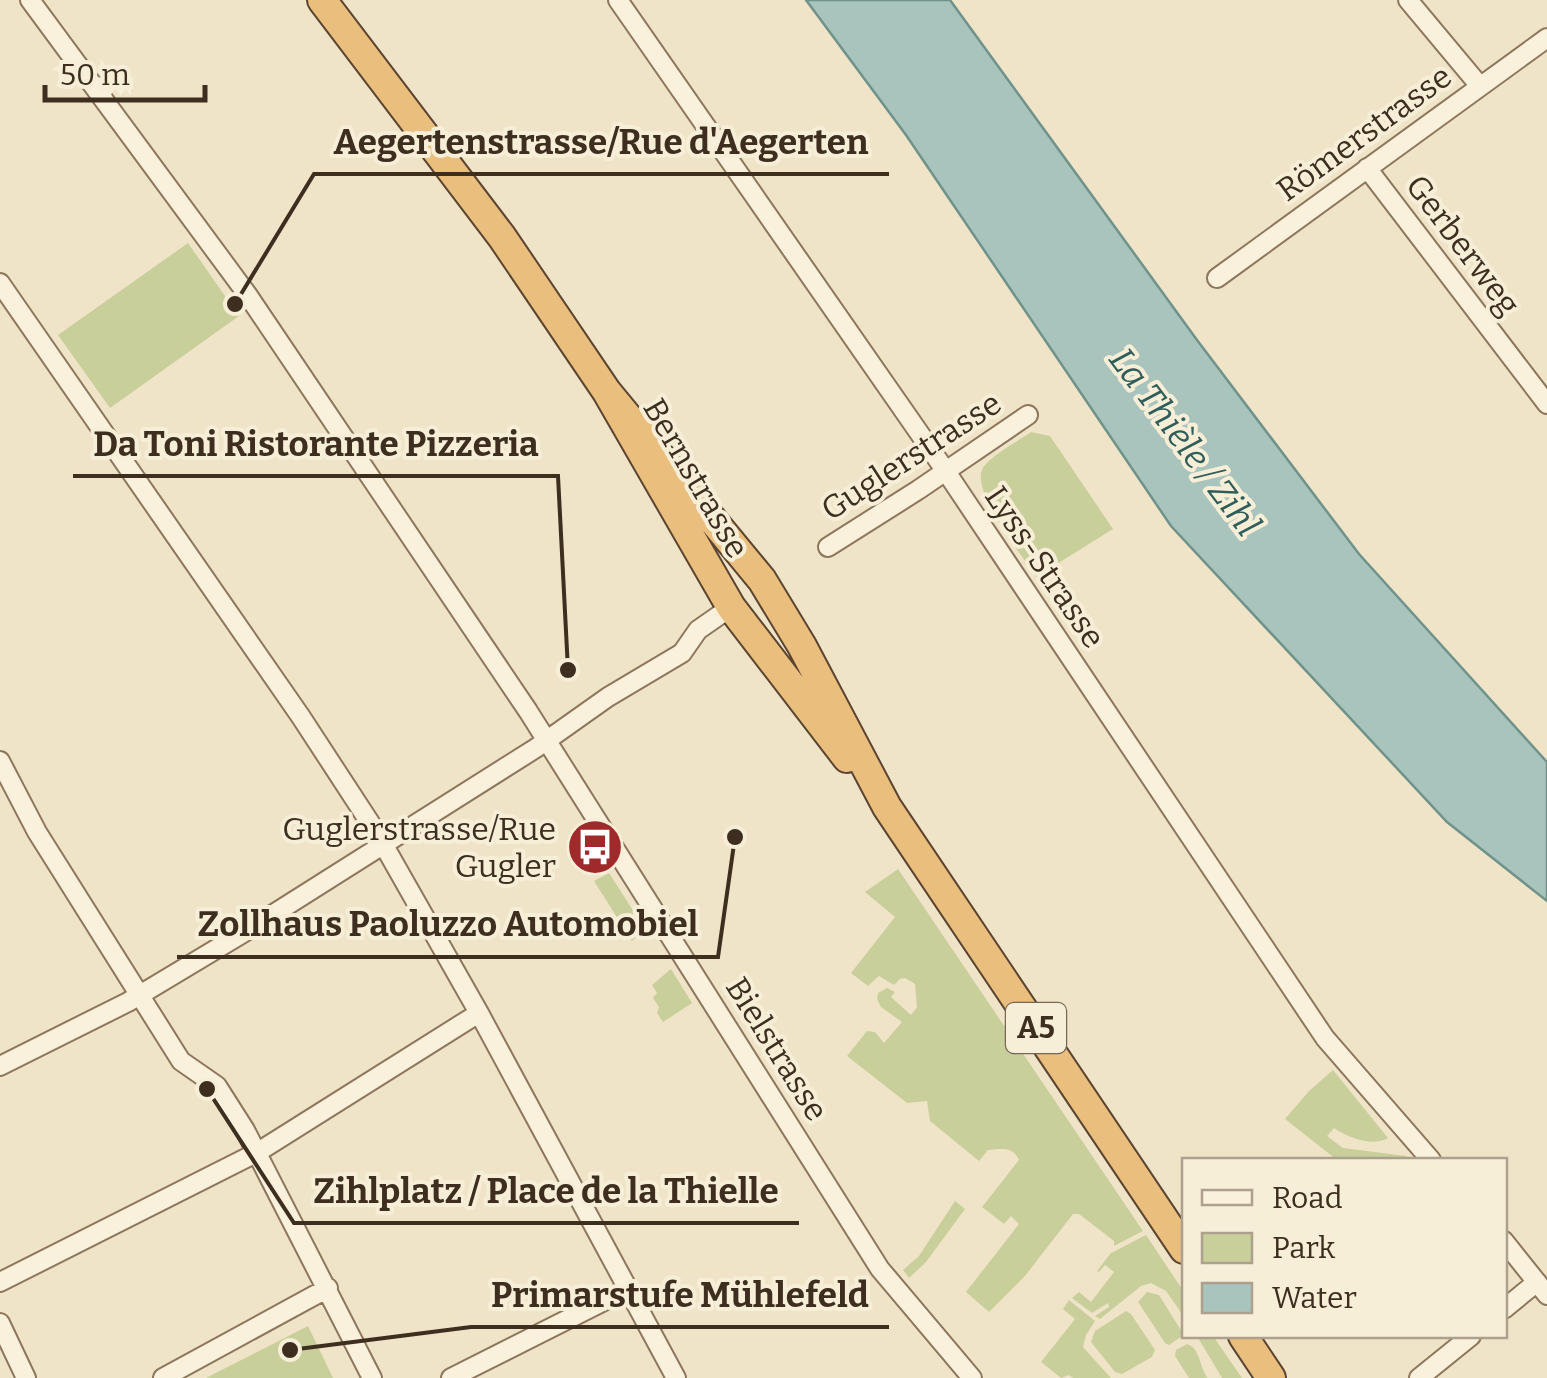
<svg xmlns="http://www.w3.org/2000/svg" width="1547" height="1378" viewBox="0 0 1547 1378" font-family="Bitter,serif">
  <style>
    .green { fill: #c9cf9b }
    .water { fill: #a9c4bc; stroke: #6f938a; stroke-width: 2.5 }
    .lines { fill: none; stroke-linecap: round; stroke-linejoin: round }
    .minor-casing { stroke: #8d765c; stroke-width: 22 }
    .trunk-casing { stroke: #5b4430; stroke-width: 32 }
    .minor { stroke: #faf1dc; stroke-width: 18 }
    .trunk { stroke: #eabe7c; stroke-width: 28 }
    .labels { text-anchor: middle; stroke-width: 8; stroke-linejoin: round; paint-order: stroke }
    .shield { fill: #f7eed8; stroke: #756857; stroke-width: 2.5 }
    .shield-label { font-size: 30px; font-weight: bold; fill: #3d2e20 }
    .street-label { font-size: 32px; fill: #3d2e20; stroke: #f7eed8 }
    .poi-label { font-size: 32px; fill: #3d2e20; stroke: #f7eed8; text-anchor: end }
    .water-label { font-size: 35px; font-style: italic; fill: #2f5d5a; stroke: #f7eed8 }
    .leader { fill: none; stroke: #3d2e20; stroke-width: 4 }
    .callout-dot { fill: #3d2e20; stroke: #f7eed8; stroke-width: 4 }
    .callout-label { font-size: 35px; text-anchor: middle; font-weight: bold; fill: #3d2e20; stroke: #f7eed8; stroke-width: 8; stroke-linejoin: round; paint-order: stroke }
  </style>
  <rect width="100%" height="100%" fill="#f0e4c8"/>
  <!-- green -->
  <path class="green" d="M188 243 239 316 110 408 58 335Z
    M1031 432 1050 436 1113 529 1036 577C1023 556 965 486 985 465 997 452 1017 442 1031 432Z
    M898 869 1143 1231 1114 1246V1241L1079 1214H1073L1025 1276 989 1312 966 1292 1019 1224 1011 1216 1004 1224 982 1207 1019 1160C1013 1146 1001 1149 988 1150L979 1161 930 1121 927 1101 907 1103 847 1056 867 1031 875 1032 884 1043 902 1022 881 1007 877 999 878 993 887 988 895 992 891 997 911 1015 917 1007 915 984 905 978 900 979 894 985 879 976 868 986 851 973 895 917 865 892Z
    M609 873 645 929 632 941 594 881Z
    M671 969 692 1003 663 1022 657 1013 659 1007 653 998 657 993 652 985Z
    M1333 1070 1388 1138C1372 1147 1349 1138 1334 1128L1327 1136 1343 1148 1406 1156 1410 1160H1337L1285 1119 1309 1091Z
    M955 1201 965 1209 926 1262 909 1278 903 1270 919 1256Z
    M1146 1235 1184 1292V1317L1166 1291 1151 1283 1141 1286 1100 1319 1095 1316 1109 1307 1108 1303 1092 1313 1072 1298 1079 1292 1091 1302 1114 1272 1105 1265 1099 1272 1097 1271 1111 1253Z
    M1147 1292 1159 1295 1184 1335 1169 1345 1165 1343 1138 1302Z
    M1069 1300 1095 1321 1086 1335 1083 1347 1111 1378H1073L1069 1375 1061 1378 1041 1362 1075 1319 1063 1309Z
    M1126 1311 1131 1314 1155 1350 1152 1357 1122 1374 1115 1372 1091 1342 1095 1331Z
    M308 1326 333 1378H206Z
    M1197 1336H1213L1242 1378H1222Z
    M1187 1344C1201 1348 1199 1368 1208 1378H1189L1175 1356 1176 1350Z"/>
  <!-- water -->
  <path class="water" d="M806 0H950L1197 340 1359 554 1547 762V901L1447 822 1171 526 906 135Z"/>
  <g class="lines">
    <!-- minor casing -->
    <g class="minor-casing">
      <path id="minor" d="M30 0 247 294 528 711 880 1269 972 1378
        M618 0 945 470 1325 1038 1431 1160
        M1408 0 1479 85
        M1367 168 1547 404
        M1217 278 1547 38
        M0 283 301 717 378 835 479 1013 676 1378
        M828 547 918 490 1028 415
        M0 761 37 832 181 1061 217 1086 245 1130 372 1378
        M0 1066 128 1002 253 927 536 748 608 697 682 653 698 630 731 607
        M1504 1241 1547 1295
        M0 1282 258 1152 479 1013
        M1504 1309 1537 1282
        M0 1323 26 1378
        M163 1378 328 1288
        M451 1378 628 1289
        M1419 1378 1471 1336"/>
    </g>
    <!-- trunk casing -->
    <g class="trunk-casing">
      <path id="trunk" d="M322 0 502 237 607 392 731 607 847 758
        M607 392 762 580 802 646 887 807 1184 1249
        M1243 1336 1271 1378"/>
    </g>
    <!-- minor -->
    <use href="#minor" class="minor"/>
    <!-- trunk -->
    <use href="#trunk" class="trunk"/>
  </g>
  <!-- icons -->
  <defs>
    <g id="bus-disc" transform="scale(2.875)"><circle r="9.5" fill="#9e2a2b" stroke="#f7eed8"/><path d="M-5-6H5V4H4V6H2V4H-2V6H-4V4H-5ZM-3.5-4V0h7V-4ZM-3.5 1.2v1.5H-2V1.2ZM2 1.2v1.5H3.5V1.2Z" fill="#fff"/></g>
  </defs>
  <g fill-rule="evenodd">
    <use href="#bus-disc" x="595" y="847"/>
  </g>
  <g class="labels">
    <!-- shield labels -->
    <rect class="shield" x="1006" y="1003" width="60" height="50" rx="8"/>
    <g class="shield-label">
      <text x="1036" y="1038">A5</text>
    </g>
    <!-- street labels -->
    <g class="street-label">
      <text transform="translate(1364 133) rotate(-36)" y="11">Römerstrasse</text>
      <text transform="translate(1463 245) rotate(53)" y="11">Gerberweg</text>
      <text transform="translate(911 456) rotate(-33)" y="11">Guglerstrasse</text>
      <text transform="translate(696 478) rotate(60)" y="11">Bernstrasse</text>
      <text transform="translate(1045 567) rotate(56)" y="11">Lyss-Strasse</text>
      <text transform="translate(777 1049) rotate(58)" y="11">Bielstrasse</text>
    </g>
    <!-- poi labels -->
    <g class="poi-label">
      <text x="556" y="840">Guglerstrasse/Rue<tspan x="556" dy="37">Gugler</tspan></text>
    </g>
    <!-- water labels -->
    <g class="water-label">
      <text transform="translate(1185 442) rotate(53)" y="12">La Thièle / Zihl</text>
    </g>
  </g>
  <!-- callouts -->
  <path class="leader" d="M235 304L314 174H889M568 670L558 476H73M735 837L718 957H177M207 1089L294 1223H799M290 1350L471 1327H889"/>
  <g class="callout-dot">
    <circle cx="235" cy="304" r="10"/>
    <circle cx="568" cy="670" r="10"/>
    <circle cx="735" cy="837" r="10"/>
    <circle cx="207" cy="1089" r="10"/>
    <circle cx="290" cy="1350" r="10"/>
  </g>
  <g class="callout-label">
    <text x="601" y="154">Aegertenstrasse/Rue d'Aegerten</text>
    <text x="316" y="456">Da Toni Ristorante Pizzeria</text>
    <text x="448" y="936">Zollhaus Paoluzzo Automobiel</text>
    <text x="546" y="1203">Zihlplatz / Place de la Thielle</text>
    <text x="680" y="1307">Primarstufe Mühlefeld</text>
  </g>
  <!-- legend -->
  <rect x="1182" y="1158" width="325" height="180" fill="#f7eed8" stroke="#ada18e" stroke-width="2.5"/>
  <rect x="1202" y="1190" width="50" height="15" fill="#faf1dc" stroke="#ada18e" stroke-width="2.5"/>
  <text x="1272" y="1208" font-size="30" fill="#3d2e20">Road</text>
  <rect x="1202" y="1233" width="50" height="30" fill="#c9cf9b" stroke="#ada18e" stroke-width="2.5"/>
  <text x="1272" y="1258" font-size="30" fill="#3d2e20">Park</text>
  <rect x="1202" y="1283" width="50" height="30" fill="#a9c4bc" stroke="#ada18e" stroke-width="2.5"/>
  <text x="1272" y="1308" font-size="30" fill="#3d2e20">Water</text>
  <!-- scale -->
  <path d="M45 85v15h160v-15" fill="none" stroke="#3d2e20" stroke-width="5"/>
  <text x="60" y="85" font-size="30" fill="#3d2e20" stroke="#f7eed8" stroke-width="8" paint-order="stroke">50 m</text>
</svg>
